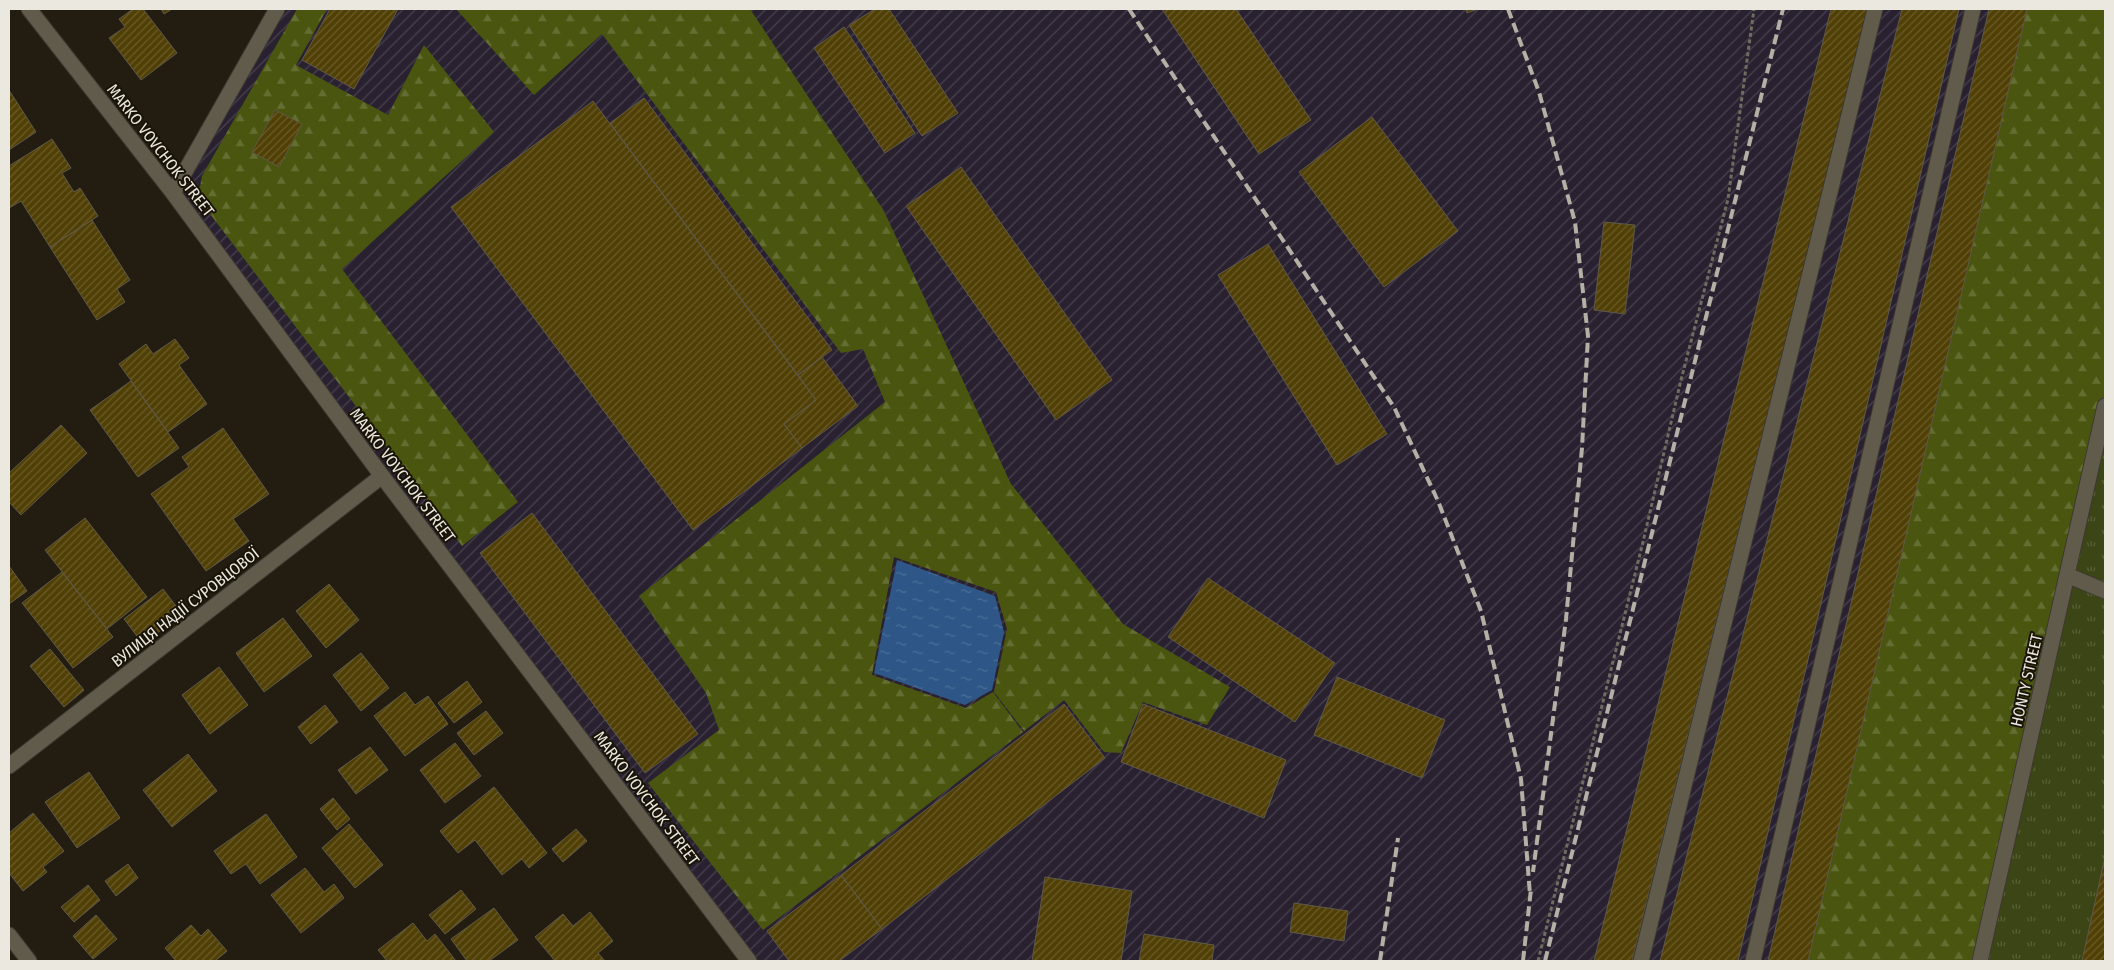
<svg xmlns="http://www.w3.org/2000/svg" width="2114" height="970" viewBox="0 0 2114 970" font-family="'Fira Sans Condensed',sans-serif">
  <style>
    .industrial { fill: url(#industrial-furrows) }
    .grass { fill: url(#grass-tufts) }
    .forest { fill: url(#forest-firs) }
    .water { fill: url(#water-ripples) }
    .building { fill: url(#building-hatch); stroke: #5f594a }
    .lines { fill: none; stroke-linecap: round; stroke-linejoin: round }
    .minor-casing { stroke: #3d3832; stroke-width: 17 }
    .path { stroke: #706c60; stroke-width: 3; stroke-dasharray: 4 2.5; stroke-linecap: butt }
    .minor { stroke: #615b4c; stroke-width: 15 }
    .rail { stroke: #b4b0a6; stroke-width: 4; stroke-dasharray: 10 5; stroke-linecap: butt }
    .labels { text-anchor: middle; stroke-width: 4; stroke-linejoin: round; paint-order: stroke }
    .street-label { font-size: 16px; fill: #ebe8df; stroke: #191407 }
  </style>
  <defs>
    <pattern id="industrial-furrows" width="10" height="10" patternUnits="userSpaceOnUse" patternTransform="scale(1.25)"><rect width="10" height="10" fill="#292130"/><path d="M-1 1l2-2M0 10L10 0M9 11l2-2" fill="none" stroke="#48414e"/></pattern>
    <pattern id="grass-tufts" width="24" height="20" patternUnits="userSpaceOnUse" patternTransform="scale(1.25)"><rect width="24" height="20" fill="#3c4516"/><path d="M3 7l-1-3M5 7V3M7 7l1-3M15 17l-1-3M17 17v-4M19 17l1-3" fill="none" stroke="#586037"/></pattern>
    <pattern id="forest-firs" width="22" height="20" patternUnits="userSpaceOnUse" patternTransform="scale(1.25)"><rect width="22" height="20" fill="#4a560f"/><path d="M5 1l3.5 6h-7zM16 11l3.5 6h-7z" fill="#646e32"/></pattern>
    <pattern id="water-ripples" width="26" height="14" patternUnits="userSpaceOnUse" patternTransform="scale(1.25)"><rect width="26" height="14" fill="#2e5787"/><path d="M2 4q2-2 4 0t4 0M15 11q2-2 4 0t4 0" fill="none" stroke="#4c6f98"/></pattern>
    <pattern id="building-hatch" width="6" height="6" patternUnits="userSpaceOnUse" patternTransform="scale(1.25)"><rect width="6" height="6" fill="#514006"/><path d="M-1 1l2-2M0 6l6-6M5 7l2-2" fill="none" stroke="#6a5c2a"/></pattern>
  </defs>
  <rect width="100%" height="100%" fill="#221d10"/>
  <!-- industrial -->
  <path class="industrial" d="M278 9H2105V961H749L173 193Z"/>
  <!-- grass -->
  <path class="grass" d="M2105 406V857L2082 961H1980Z"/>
  <!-- forest -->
  <path class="forest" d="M297 9H327L296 65 388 115 424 45 494 132 342 269 518 502 462 546 198 198 202 176Z
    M456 9H750L884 211 1011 484 1123 624 1230 687 1207 725 1143 702 1121 753 1104 752 1064 700 1024 731 994 692 1007 629 996 592 894 557 872 675 966 708 993 692 1023 732 763 930 648 783 719 730 706 693 639 596 885 402 863 349 841 353 602 34 534 95Z
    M2027 9H2105V406L1980 961H1808Z"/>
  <!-- water -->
  <path class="water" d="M897 560 995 596 1004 632 992 690 965 705 874 673Z"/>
  <!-- building -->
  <path class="building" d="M133 9H143L177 53 141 80 109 38 125 27 119 19Z
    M161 9H172L164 14Z
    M330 9H398L354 89 302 60Z
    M875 9H889L958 113 922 136 849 25Z
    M1162 9H1236L1311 120 1259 154Z
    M1466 9H1478L1467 13Z
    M1831 9H1868L1632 961H1594Z
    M1902 9H1959L1738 961H1660Z
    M1989 9H2027L1808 961H1768Z
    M844 27 915 133 885 153 814 48Z
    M9 90 36 132 9 150Z
    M644 98 832 350 798 375 610 123Z
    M593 101 816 400 784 424 802 448 693 530 451 207Z
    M275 110 302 124 279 167 252 152Z
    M1372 117 1458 231 1384 287 1299 172Z
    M52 139 71 168 62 173 74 192 80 188 98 216 50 247 21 201 9 208V166Z
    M961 167 1112 380 1056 420 906 206Z
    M92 220 130 280 117 289 125 302 97 320 50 247Z
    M1604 222 1635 225 1625 314 1594 310Z
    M1268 244 1387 434 1337 465 1218 275Z
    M175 339 189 358 179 365 207 404 168 432 119 364 146 344 153 354Z
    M822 357 858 406 802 448 784 424 816 400 798 375Z
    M131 381 179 448 138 477 90 410Z
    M61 425 87 453 21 515 9 502V473Z
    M223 428 269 494 233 519 249 541 206 571 151 494 189 467 182 457Z
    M532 513 698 734 645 773 480 553Z
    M85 518 147 597 107 629 45 550Z
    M9 566 27 591 9 604Z
    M62 572 113 637 73 668 22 603Z
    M1208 578 1335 663 1295 722 1168 637Z
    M329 584 359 620 326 648 296 611Z
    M163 589 182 614 143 644 124 619Z
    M283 618 312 656 264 692 236 653Z
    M50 649 84 690 64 707 30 666Z
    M361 653 389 688 361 711 333 675Z
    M219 667 248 705 210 734 182 695Z
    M1337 677 1445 720 1422 778 1314 735Z
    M467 681 482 702 454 723 438 703Z
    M405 692 415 705 428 696 448 724 405 756 374 716Z
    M1064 704 1105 758 882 929 841 875Z
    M1143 704 1286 760 1264 818 1121 762Z
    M325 705 338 722 311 744 298 727Z
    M486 711 503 733 474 755 457 733Z
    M455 743 481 776 445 803 420 770Z
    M370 747 388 770 356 794 338 770Z
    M188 754 217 791 172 827 143 790Z
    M89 772 120 818 77 848 45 802Z
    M494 787 547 853 529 868 522 859 502 875 475 840 458 853 440 831Z
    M333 798 350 819 337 830 320 809Z
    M33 813 64 851 43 867 47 872 23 891 9 873V833Z
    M266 814 297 857 260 884 246 864 231 874 214 851Z
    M349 824 383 865 355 888 322 848Z
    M576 829 587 841 563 862 552 849Z
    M2105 857V961H2082Z
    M128 864 138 878 116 896 105 881Z
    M305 868 324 892 334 884 344 898 301 933 271 895Z
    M841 875 882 929 839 961H789L767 931Z
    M1045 877 1132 891 1121 961H1032Z
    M88 885 100 900 74 922 61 907Z
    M461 890 476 909 445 934 429 915Z
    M1294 903 1348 911 1344 941 1290 932Z
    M494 908 518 940 489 961H467L451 939Z
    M590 912 613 941 598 953 605 961H555L535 937 563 914 573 926Z
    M96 915 117 939 93 959 73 936Z
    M413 923 427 941 435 934 456 961H387L378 950Z
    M191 925 201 936 208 929 227 951 215 961H176L165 948Z
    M1144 934 1214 945 1212 961H1139Z"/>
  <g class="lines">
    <!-- minor casing -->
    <g class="minor-casing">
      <path id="minor" d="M29 9 173 193 382 476 749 961
        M173 193 277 9
        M2067 575 2105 591
        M9 766 382 476
        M9 935 29 961
        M1641 961 1875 9
        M1753 961 1973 9
        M1980 961 2105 406"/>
    </g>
    <!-- path -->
    <path class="path" d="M1538 961 1642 546 1681 380 1728 199 1754 9"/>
    <!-- minor -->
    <use href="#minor" class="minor"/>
    <!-- rail -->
    <path class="rail" d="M1129 9 1394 407 1438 501 1481 611 1521 779 1530 895
      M1508 9 1539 92 1575 222 1588 336 1582 448 1566 619 1533 872
      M1380 961 1398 838
      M1523 961 1531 889
      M1545 961 1783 9"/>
  </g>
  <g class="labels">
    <!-- street labels -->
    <g class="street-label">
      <text transform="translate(161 150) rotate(52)" y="6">MARKO VOVCHOK STREET</text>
      <text transform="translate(403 475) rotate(53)" y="6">MARKO VOVCHOK STREET</text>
      <text transform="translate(185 607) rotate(-38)" y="6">ВУЛИЦЯ НАДІЇ СУРОВЦОВОЇ</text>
      <text transform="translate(2026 680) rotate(-77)" y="6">HONTY STREET</text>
      <text transform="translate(647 798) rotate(53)" y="6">MARKO VOVCHOK STREET</text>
    </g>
  </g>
  <!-- border -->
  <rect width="2114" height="970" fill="none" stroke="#ebe8df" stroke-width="20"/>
</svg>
